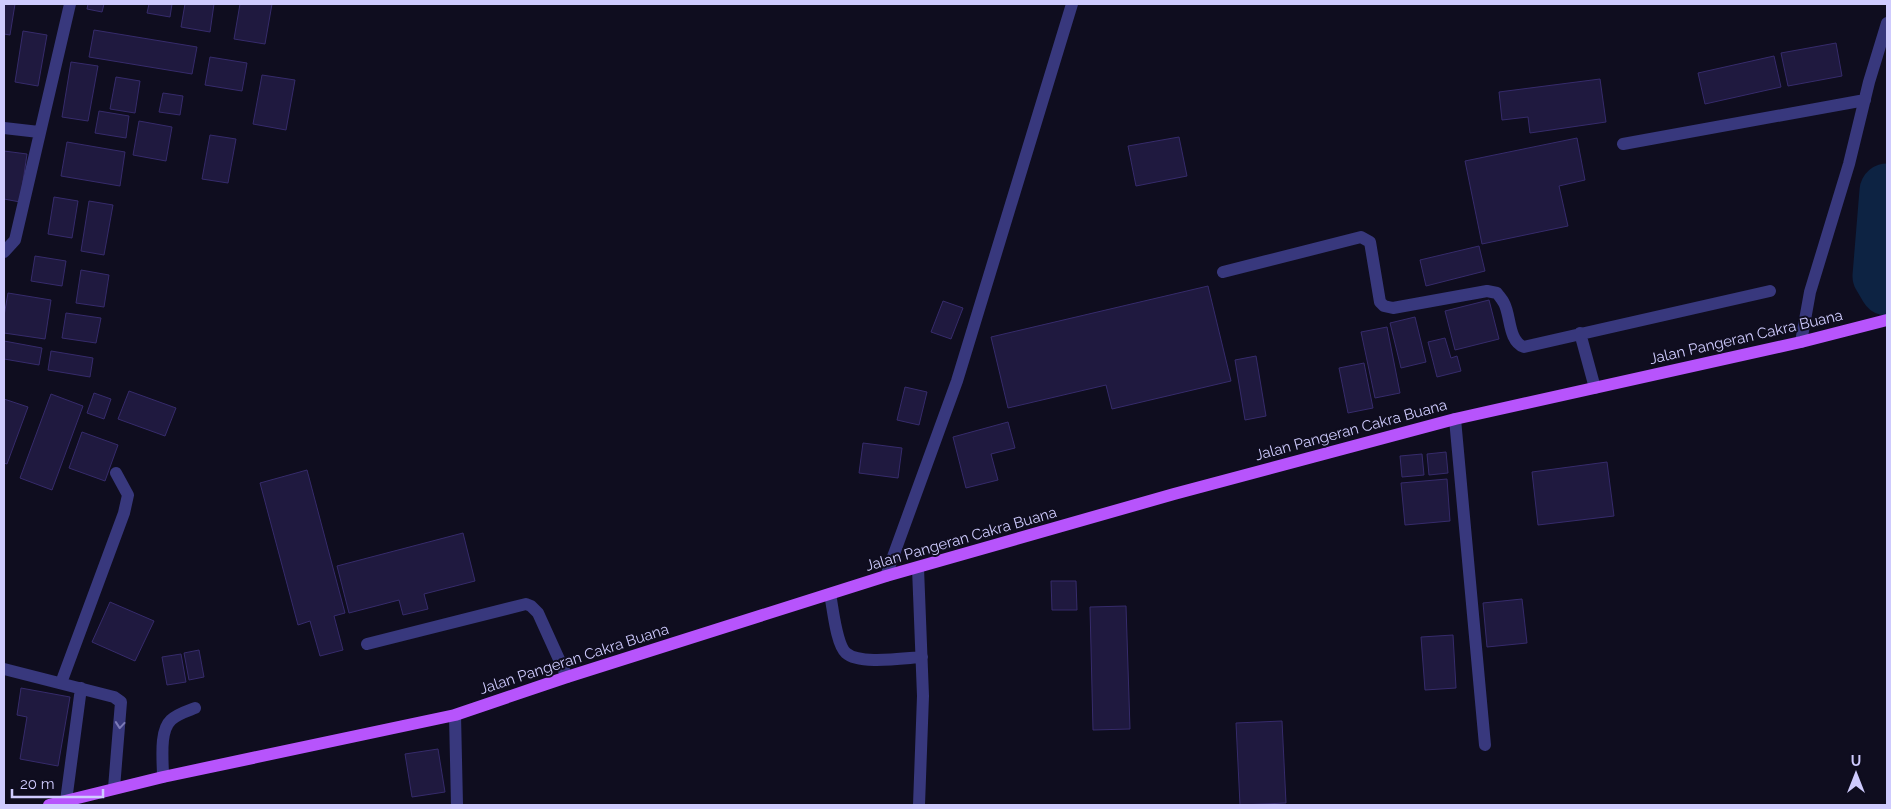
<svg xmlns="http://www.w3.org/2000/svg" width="1891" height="809" viewBox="0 0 1891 809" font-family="Raleway,sans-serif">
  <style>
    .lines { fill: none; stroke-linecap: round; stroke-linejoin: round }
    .river { stroke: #0d2343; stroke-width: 55 }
    .building { fill: #1f193f; stroke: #362b6b }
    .minor { stroke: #38387d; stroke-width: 12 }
    .major { stroke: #b754fc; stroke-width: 12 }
    .oneway { stroke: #7c7ab7 }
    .labels { text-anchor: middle; stroke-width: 4; stroke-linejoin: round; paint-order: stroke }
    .street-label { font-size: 15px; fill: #cfcbfe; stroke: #0f0d1f }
  </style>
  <rect width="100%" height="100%" fill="#0f0d1f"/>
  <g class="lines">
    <!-- river -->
    <path class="river" d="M1887 191 1880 276 1887 288"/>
  </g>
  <!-- building -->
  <path class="building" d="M4 4H15L10 35 4 34Z
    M88 4H104L102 12 87 9Z
    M149 4H172L170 17 147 13Z
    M185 4H214L210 32 181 27Z
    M240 4H272L265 44 234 39Z
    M94 30 197 47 192 74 89 57Z
    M23 31 47 35 38 86 15 82Z
    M1836 43 1842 76 1788 86 1781 53Z
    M1774 56 1781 87 1705 104 1698 73Z
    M210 57 247 63 242 91 205 85Z
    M71 62 98 66 88 121 62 117Z
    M262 75 295 80 286 130 253 124Z
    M116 77 140 81 135 113 110 109Z
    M1600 79 1606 122 1530 133 1528 117 1502 120 1499 92Z
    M163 93 183 96 180 115 159 112Z
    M99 111 129 116 126 138 95 133Z
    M139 121 172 127 166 161 133 155Z
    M210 135 236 139 228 183 202 179Z
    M1179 137 1187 176 1136 186 1128 146Z
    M1577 138 1585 180 1559 186 1568 226 1482 244 1465 161Z
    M67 142 125 152 120 186 61 176Z
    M4 151 27 154 20 202 4 199Z
    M54 197 78 201 72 238 48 234Z
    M89 201 113 205 104 255 81 251Z
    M1479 246 1485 271 1426 286 1420 260Z
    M35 256 66 261 62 286 31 281Z
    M81 270 109 275 104 307 76 303Z
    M1208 286 1231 381 1112 409 1106 385 1008 408 991 337Z
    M8 293 51 300 45 339 4 333V316Z
    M1489 300 1499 339 1455 350 1445 311Z
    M943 301 963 308 951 339 931 332Z
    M66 313 101 318 96 343 62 338Z
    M1415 317 1426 362 1401 368 1390 323Z
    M1387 327 1400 393 1375 398 1361 332Z
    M1445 338 1451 358 1457 356 1461 371 1437 377 1428 342Z
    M4 341 42 348 39 365 4 359Z
    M51 351 93 358 90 377 48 370Z
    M1256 356 1266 416 1245 420 1235 360Z
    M1364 363 1373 408 1348 413 1339 368Z
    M905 387 927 392 919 425 897 420Z
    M129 391 176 408 165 436 118 419Z
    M94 393 111 399 104 419 87 413Z
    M51 394 83 406 52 490 20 478Z
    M4 399 28 407 7 464 4 463Z
    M1008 422 1015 448 991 454 998 480 966 488 953 437Z
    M82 432 118 445 105 481 69 468Z
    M863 443 902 448 898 478 859 473Z
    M1446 452 1448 473 1429 475 1427 454Z
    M1422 454 1424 475 1402 477 1400 456Z
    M1607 462 1614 516 1538 525 1532 472Z
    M307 470 345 613 334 616 343 650 320 656 310 621 298 625 260 483Z
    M1447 479 1450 521 1405 525 1401 483Z
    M463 533 475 581 424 594 428 609 403 615 399 600 349 613 337 566Z
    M1051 581H1076L1077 610H1052Z
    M1522 599 1527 643 1487 647 1483 603Z
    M110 602 154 621 135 661 92 642Z
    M1126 606 1130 729 1093 730 1090 607Z
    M1453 635 1456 688 1425 690 1421 637Z
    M199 650 204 677 189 680 184 653Z
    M181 654 186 682 167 685 162 657Z
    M21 688 70 697 58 766 20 759 27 717 17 715Z
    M1282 721 1286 803 1240 805 1236 723Z
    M438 749 445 792 412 797 405 754Z"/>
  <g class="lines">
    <!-- minor -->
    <path class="minor" d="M4 128 39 132
      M1623 144 1865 100
      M4 252 15 240 70 4
      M1223 272 1361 237 1370 242 1380 302 1384 306 1393 308 1487 291 1497 293C1499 296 1502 299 1504 303 1511 316 1508 341 1524 347L1770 291
      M1580 333 1595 388
      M1801 342 1810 292 1849 164 1869 82 1887 23
      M1455 419 1485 745
      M918 568 923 696 919 805
      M886 576 957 381 1072 4
      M830 594C833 608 836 644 846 653 859 665 904 658 922 657
      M367 644 526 604 531 606 538 613 567 677
      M4 669 114 697 121 702 114 788
      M61 683 124 513 128 495 116 473
      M455 715 457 805
      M163 777C163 761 159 731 171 720 177 714 187 711 195 708
      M66 801 81 688"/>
    <!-- major -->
    <path class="major" d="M49 805 163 777 455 715 567 677 886 576 1174 494 1455 419 1801 342 1887 320"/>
  </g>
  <!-- one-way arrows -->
  <defs><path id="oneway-chevron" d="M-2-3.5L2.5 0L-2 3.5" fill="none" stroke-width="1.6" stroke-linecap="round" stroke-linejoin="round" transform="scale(1.25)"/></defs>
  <use class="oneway" href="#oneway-chevron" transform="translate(120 725) rotate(95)"/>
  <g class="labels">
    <!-- street labels -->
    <g class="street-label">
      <text transform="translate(1746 337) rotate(-13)" y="5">Jalan Pangeran Cakra Buana</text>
      <text transform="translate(1351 430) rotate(-15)" y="5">Jalan Pangeran Cakra Buana</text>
      <text transform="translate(961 539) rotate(-16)" y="5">Jalan Pangeran Cakra Buana</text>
      <text transform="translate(574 659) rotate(-18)" y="5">Jalan Pangeran Cakra Buana</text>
    </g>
  </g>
  <!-- border -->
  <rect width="1891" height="809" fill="none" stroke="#cfcbfe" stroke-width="10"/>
  <!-- north arrow -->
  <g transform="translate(1856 774)" stroke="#0f0d1f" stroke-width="4" paint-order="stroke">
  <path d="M0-4L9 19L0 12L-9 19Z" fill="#cfcbfe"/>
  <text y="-8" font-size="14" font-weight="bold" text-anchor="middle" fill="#cfcbfe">U</text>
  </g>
  <!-- scale -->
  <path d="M12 789v8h91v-8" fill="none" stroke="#cfcbfe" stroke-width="2.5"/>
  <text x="20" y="789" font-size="15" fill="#cfcbfe" stroke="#0f0d1f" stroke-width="4" paint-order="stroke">20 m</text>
</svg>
